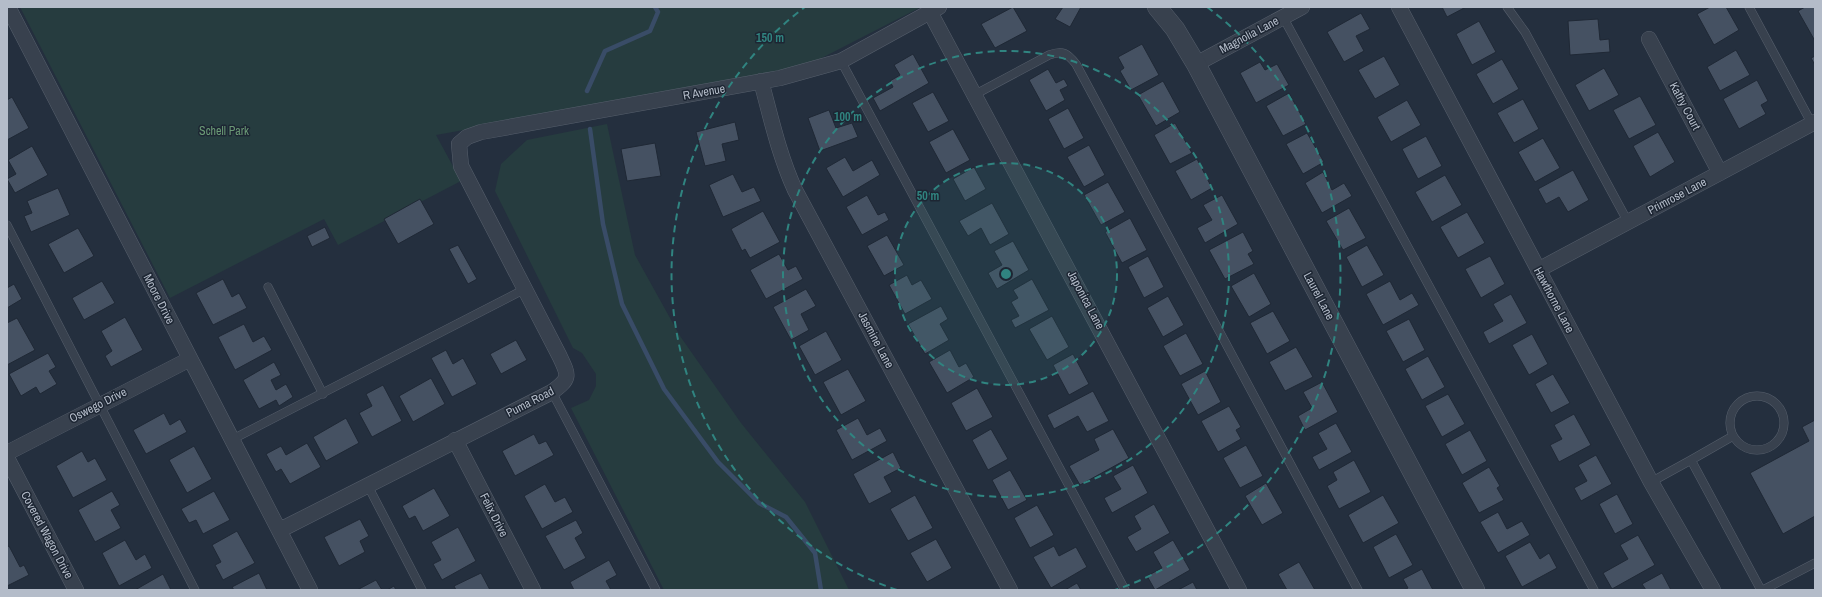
<svg xmlns="http://www.w3.org/2000/svg" width="1822" height="597" viewBox="0 0 1822 597" font-family="'Archivo Narrow',sans-serif">
  <style>
    .green { fill: #263c3f }
    .lines { fill: none; stroke-linecap: round; stroke-linejoin: round }
    .stream { stroke: #394c67; stroke-width: 4.5 }
    .building { fill: #455162; stroke: #1f2835 }
    .service-casing { stroke: #565f6c; stroke-width: 9 }
    .minor-casing { stroke: #565f6c; stroke-width: 16 }
    .tertiary-casing { stroke: #565f6c; stroke-width: 20 }
    .service { stroke: #38414e; stroke-width: 8 }
    .minor { stroke: #38414e; stroke-width: 15 }
    .tertiary { stroke: #38414e; stroke-width: 19 }
    .ring { fill: none; stroke: #308480; stroke-width: 2; stroke-dasharray: 7 5 }
    .labels { text-anchor: middle; stroke-width: 3; stroke-linejoin: round; paint-order: stroke }
    .street-label { font-size: 12px; fill: #b4bcc9; stroke: #1d2633 }
    .park-label { font-size: 12px; fill: #6b9a76; stroke: #1d2633 }
    .centre { fill: #308480; stroke: #1d2633; stroke-width: 2 }
    .ring-label { font-size: 12px; text-anchor: middle; font-weight: bold; fill: #308480; stroke: #1d2633; stroke-width: 3; stroke-linejoin: round; paint-order: stroke }
  </style>
  <rect width="100%" height="100%" fill="#242f3e"/>
  <!-- green -->
  <path class="green" d="M20 7H921L806 66 773 75 436 135 461 181 338 245 324 219 170 298Z
    M607 124 635 255 680 336 741 423 805 502 849 590H664L571 408 589 400 596 386V374L582 353 573 348 495 191 501 164 527 140Z"/>
  <g class="lines">
    <!-- stream -->
    <path class="stream" d="M587 91 605 51 650 31 658 12 655 7
      M590 129 603 224 622 304 664 389 718 462 759 503 786 517 815 553 821 590"/>
  </g>
  <!-- building -->
  <path class="building" d="M1013 7 1027 31 995 48 981 24Z
    M1063 7H1081L1070 27 1055 19Z
    M1442 7H1466L1447 17Z
    M1710 7H1726L1739 30 1714 45 1697 14Z
    M1805 7H1815V41L1798 11Z
    M1361 13 1370 29 1356 36 1364 51 1344 62 1327 32Z
    M1598 19 1600 40 1609 39 1610 52 1570 55 1568 21Z
    M1479 21 1496 52 1472 65 1456 34Z
    M1142 44 1159 75 1131 90 1120 71 1124 68 1118 57Z
    M1736 50 1750 75 1720 91 1707 67Z
    M913 54 929 83 880 111 873 98 893 87 890 81 900 75 894 65Z
    M1384 56 1400 85 1375 99 1358 70Z
    M1815 56V65L1811 58Z
    M1502 59 1519 89 1493 104 1476 74Z
    M1260 62 1265 70 1277 64 1289 85 1256 103 1240 73Z
    M1604 68 1619 95 1589 111 1575 85Z
    M1048 69 1056 83 1064 79 1068 86 1060 90 1065 100 1046 111 1029 80Z
    M1757 80 1768 101 1761 105 1766 114 1739 129 1723 99Z
    M1163 81 1180 112 1156 126 1138 95Z
    M933 92 949 121 928 132 912 103Z
    M1289 93 1306 124 1283 136 1266 106Z
    M1640 96 1656 125 1629 139 1613 110Z
    M12 97 29 128 7 140V100Z
    M1523 99 1539 129 1514 143 1497 113Z
    M1407 100 1421 125 1391 142 1377 117Z
    M1068 108 1084 138 1064 149 1048 119Z
    M829 110 836 128 852 123 858 137 820 151 808 118Z
    M735 122 739 140 722 144 726 161 705 166 696 132Z
    M1175 123 1192 153 1170 164 1154 135Z
    M953 129 970 160 946 173 929 142Z
    M1658 132 1675 162 1650 177 1633 146Z
    M1307 133 1324 162 1303 174 1286 144Z
    M1426 136 1442 166 1418 179 1402 149Z
    M1543 138 1560 168 1535 182 1518 152Z
    M655 143 661 176 627 181 621 149Z
    M1089 145 1105 175 1084 187 1067 157Z
    M32 146 48 175 15 193 7 179 16 174 8 160Z
    M845 157 853 171 872 160 880 175 843 197 826 168Z
    M1197 159 1212 188 1191 200 1175 171Z
    M974 167 986 189 965 201 953 179Z
    M1573 170 1589 200 1568 212 1559 197 1546 204 1538 189Z
    M1323 172 1332 190 1344 183 1352 196 1322 213 1305 183Z
    M733 174 742 192 754 187 761 201 723 217 709 185Z
    M1445 175 1462 205 1432 222 1415 192Z
    M1108 182 1125 212 1101 225 1084 195Z
    M58 188 70 215 31 232 24 216 32 213 27 201Z
    M867 195 878 215 885 212 889 220 862 235 846 207Z
    M1222 195 1238 224 1205 243 1197 228 1212 220 1203 205Z
    M420 199 434 224 398 244 384 219Z
    M992 203 1009 234 990 245 981 228 968 236 959 221Z
    M1349 208 1366 238 1343 250 1326 221Z
    M763 211 780 242 750 258 745 249 742 251 731 229Z
    M1467 212 1485 243 1458 258 1440 227Z
    M1130 218 1147 250 1122 263 1105 232Z
    M325 227 330 238 312 247 307 236Z
    M78 228 94 256 64 273 48 244Z
    M1243 232 1253 251 1248 254 1254 264 1225 279 1209 250Z
    M887 235 904 265 884 276 867 246Z
    M1013 241 1029 270 997 289 988 273 1002 265 994 251Z
    M458 245 477 279 468 284 449 249Z
    M1367 245 1384 275 1362 287 1346 257Z
    M779 254 788 270 796 266 803 279 766 299 750 270Z
    M1148 256 1164 287 1144 298 1128 267Z
    M1490 256 1505 284 1481 298 1465 269Z
    M1254 273 1271 304 1249 317 1231 286Z
    M907 275 912 285 921 280 932 299 905 314 889 285Z
    M223 279 232 297 239 293 247 308 213 325 196 293Z
    M1032 279 1049 310 1015 328 1011 320 1019 316 1011 302 1018 298 1013 290Z
    M102 281 115 303 84 320 72 298Z
    M1390 281 1400 300 1412 293 1419 305 1383 325 1366 294Z
    M14 284 22 299 7 308V288Z
    M806 289 816 306 801 314 809 330 791 340 773 307Z
    M1511 294 1527 323 1489 344 1483 332 1503 321 1493 304Z
    M1168 296 1184 325 1163 337 1147 308Z
    M941 306 948 319 940 324 949 340 925 354 908 324Z
    M1273 311 1290 341 1267 354 1250 323Z
    M1052 316 1069 347 1047 360 1029 329Z
    M125 317 143 350 111 367 105 356 112 351 101 331Z
    M17 318 35 350 7 365V323Z
    M1409 319 1425 350 1403 362 1386 331Z
    M244 324 253 342 264 336 272 350 235 370 218 337Z
    M826 331 842 360 815 375 799 346Z
    M1186 333 1203 364 1180 376 1163 346Z
    M1532 334 1548 364 1529 375 1512 345Z
    M516 340 527 360 501 374 490 354Z
    M1296 347 1313 377 1285 391 1269 362Z
    M446 350 453 364 463 358 477 384 452 397 431 358Z
    M950 350 959 367 966 363 974 377 947 393 929 362Z
    M48 353 56 367 49 371 57 384 40 394 36 387 21 396 9 374Z
    M1073 354 1089 384 1069 395 1053 365Z
    M1428 356 1445 387 1422 400 1405 369Z
    M274 362 281 375 271 380 276 390 286 384 293 397 279 406 276 400 259 409 243 380Z
    M848 369 866 401 841 415 823 382Z
    M1205 371 1221 402 1198 415 1181 384Z
    M1553 374 1570 403 1551 413 1535 384Z
    M431 378 445 404 413 422 399 396Z
    M1322 382 1338 412 1305 430 1298 416 1312 408 1303 392Z
    M383 385 402 421 372 437 359 413 372 406 366 394Z
    M977 388 993 417 966 431 951 403Z
    M1093 391 1109 421 1087 432 1078 416 1054 429 1047 415Z
    M1448 394 1465 424 1442 437 1425 406Z
    M1229 406 1241 427 1236 430 1241 439 1218 452 1201 421Z
    M164 413 170 425 180 419 187 432 146 454 133 430Z
    M1574 414 1591 445 1559 462 1550 445 1562 439 1554 425Z
    M346 418 359 443 326 461 313 437Z
    M858 418 867 435 880 428 887 441 852 460 836 430Z
    M1815 420V516L1783 534 1750 473 1809 441 1802 427Z
    M1336 423 1352 452 1319 470 1312 457 1327 449 1318 433Z
    M991 429 1008 459 988 470 972 440Z
    M1113 429 1129 458 1080 485 1069 466 1099 450 1094 439Z
    M1470 430 1487 461 1462 475 1445 444Z
    M534 434 539 444 546 441 554 455 515 476 502 451Z
    M307 443 321 467 290 484 281 469 276 472 266 454 281 446 286 455Z
    M1246 445 1263 476 1240 488 1223 458Z
    M194 446 212 479 187 493 169 460Z
    M82 451 88 462 95 458 107 480 73 498 56 466Z
    M893 452 901 468 884 477 892 492 869 504 853 474Z
    M1596 455 1612 484 1581 501 1574 488 1587 481 1578 465Z
    M1354 460 1371 492 1339 509 1327 486 1337 480 1333 472Z
    M1133 465 1148 493 1112 513 1104 498 1121 489 1113 476Z
    M1489 467 1500 486 1497 488 1504 500 1479 513 1462 483Z
    M1010 470 1027 500 1008 510 992 480Z
    M1266 483 1283 513 1262 525 1245 496Z
    M545 484 555 502 565 497 573 512 542 529 524 496Z
    M434 488 450 516 423 531 415 516 409 519 402 506Z
    M112 491 120 505 111 510 121 528 95 542 78 510Z
    M214 491 230 520 203 534 196 520 189 523 181 509Z
    M1617 494 1633 524 1615 534 1599 504Z
    M915 495 933 528 908 541 890 509Z
    M1383 495 1399 523 1363 543 1348 515Z
    M1154 504 1170 533 1136 552 1127 537 1141 529 1134 516Z
    M1037 505 1054 535 1030 548 1014 518Z
    M1498 512 1507 529 1522 521 1530 535 1498 553 1480 522Z
    M360 519 369 536 360 541 365 552 339 566 324 537Z
    M576 520 583 533 575 538 586 558 564 570 545 536Z
    M458 527 476 561 442 580 433 564 441 560 431 542Z
    M237 531 255 563 223 580 215 565 221 562 212 545Z
    M1396 534 1413 565 1389 578 1373 547Z
    M1638 535 1655 565 1612 589 1603 573 1628 559 1620 545Z
    M936 539 952 568 927 582 910 553Z
    M125 540 136 560 145 554 152 568 119 586 102 553Z
    M1173 540 1190 570 1155 590 1147 576 1162 568 1153 552Z
    M1530 542 1540 559 1549 553 1557 568 1522 587 1505 556Z
    M9 546 20 567 24 565 29 575 7 586V547Z
    M1054 546 1059 556 1076 547 1087 567 1051 588 1033 557Z
    M609 560 617 575 606 581 611 590H574L570 582Z
    M1299 562 1315 590H1287L1278 574Z
    M1422 569 1433 590H1404L1408 588 1403 579Z
    M259 573 267 590H234L232 587Z
    M481 573 490 590H456L454 586Z
    M1662 573 1671 590H1646L1642 584Z
    M163 574 171 590H135Z
    M376 580 382 590H357Z
    M1193 582 1197 590H1178Z
    M1077 583 1081 590H1065Z
    M394 586 396 590H387Z"/>
  <g class="lines">
    <!-- service casing -->
    <g class="service-casing">
      <path id="service" d="M1507 7 1525 32 1628 222
        M1749 7 1812 124
        M1283 17 1594 590
        M841 61 1125 590
        M976 94 1049 55C1063 50 1067 53 1076 64L1358 590
        M7 225 195 590
        M268 287 323 394
        M552 392 656 590
        M1730 423a27 27 0 1 1 54 0a27 27 0 1 1-54 0Z
        M233 439 525 289
        M1691 460 1733 436
        M1651 482 1691 460 1761 590
        M368 486 422 590
        M1763 590 1815 563"/>
    </g>
    <!-- minor casing -->
    <g class="minor-casing">
      <path id="minor" d="M8 7 310 590
        M1399 7 1651 482 1713 590
        M930 12 1239 590
        M1649 39 1720 173
        M1196 64 1302 7
        M761 81C771 118 779 155 795 190L1010 590
        M1538 270 1815 122
        M455 440 533 590
        M7 453 190 359
        M7 458 76 590
        M280 530 552 392C571 378 569 376 559 355L461 166 459 144 467 137 481 132 780 78 841 61 939 7"/>
    </g>
    <!-- tertiary casing -->
    <g class="tertiary-casing">
      <path id="tertiary" d="M1157 7 1175 29 1196 64 1475 590"/>
    </g>
    <!-- service -->
    <use href="#service" class="service"/>
    <!-- minor -->
    <use href="#minor" class="minor"/>
    <!-- tertiary -->
    <use href="#tertiary" class="tertiary"/>
  </g>
  <!-- distance rings -->
  <circle cx="1006" cy="274" r="111" fill="#308480" fill-opacity=".12"/>
  <g class="ring">
    <circle cx="1006" cy="274" r="111"/>
    <circle cx="1006" cy="274" r="223"/>
    <path d="M897 590A334 334 0 0 1 805 7M1207 7A334 334 0 0 1 1115 590"/>
  </g>
  <g class="labels">
    <!-- street labels -->
    <g class="street-label">
      <text transform="translate(1249 35) rotate(-28)" y="4">Magnolia Lane</text>
      <text transform="translate(704 92) rotate(-10)" y="4">R Avenue</text>
      <text transform="translate(1685 106) rotate(62)" y="4">Kathy Court</text>
      <text transform="translate(1677 196) rotate(-28)" y="4">Primrose Lane</text>
      <text transform="translate(1319 296) rotate(62)" y="4">Laurel Lane</text>
      <text transform="translate(159 299) rotate(63)" y="4">Moore Drive</text>
      <text transform="translate(1086 300) rotate(62)" y="4">Japonica Lane</text>
      <text transform="translate(1554 300) rotate(62)" y="4">Hawthorne Lane</text>
      <text transform="translate(876 340) rotate(62)" y="4">Jasmine Lane</text>
      <text transform="translate(530 402) rotate(-27)" y="4">Puma Road</text>
      <text transform="translate(98 405) rotate(-27)" y="4">Oswego Drive</text>
      <text transform="translate(494 515) rotate(63)" y="4">Felix Drive</text>
      <text transform="translate(47 535) rotate(62)" y="4">Covered Wagon Drive</text>
    </g>
    <!-- park labels -->
    <g class="park-label">
      <text x="224" y="135">Schell Park</text>
    </g>
  </g>
  <circle cx="1006" cy="274" r="6" class="centre"/>
  <g class="ring-label">
    <text x="770" y="42">150 m</text>
    <text x="848" y="121">100 m</text>
    <text x="928" y="200">50 m</text>
  </g>
  <!-- border -->
  <rect width="1822" height="597" fill="none" stroke="#b4bcc9" stroke-width="16"/>
</svg>
